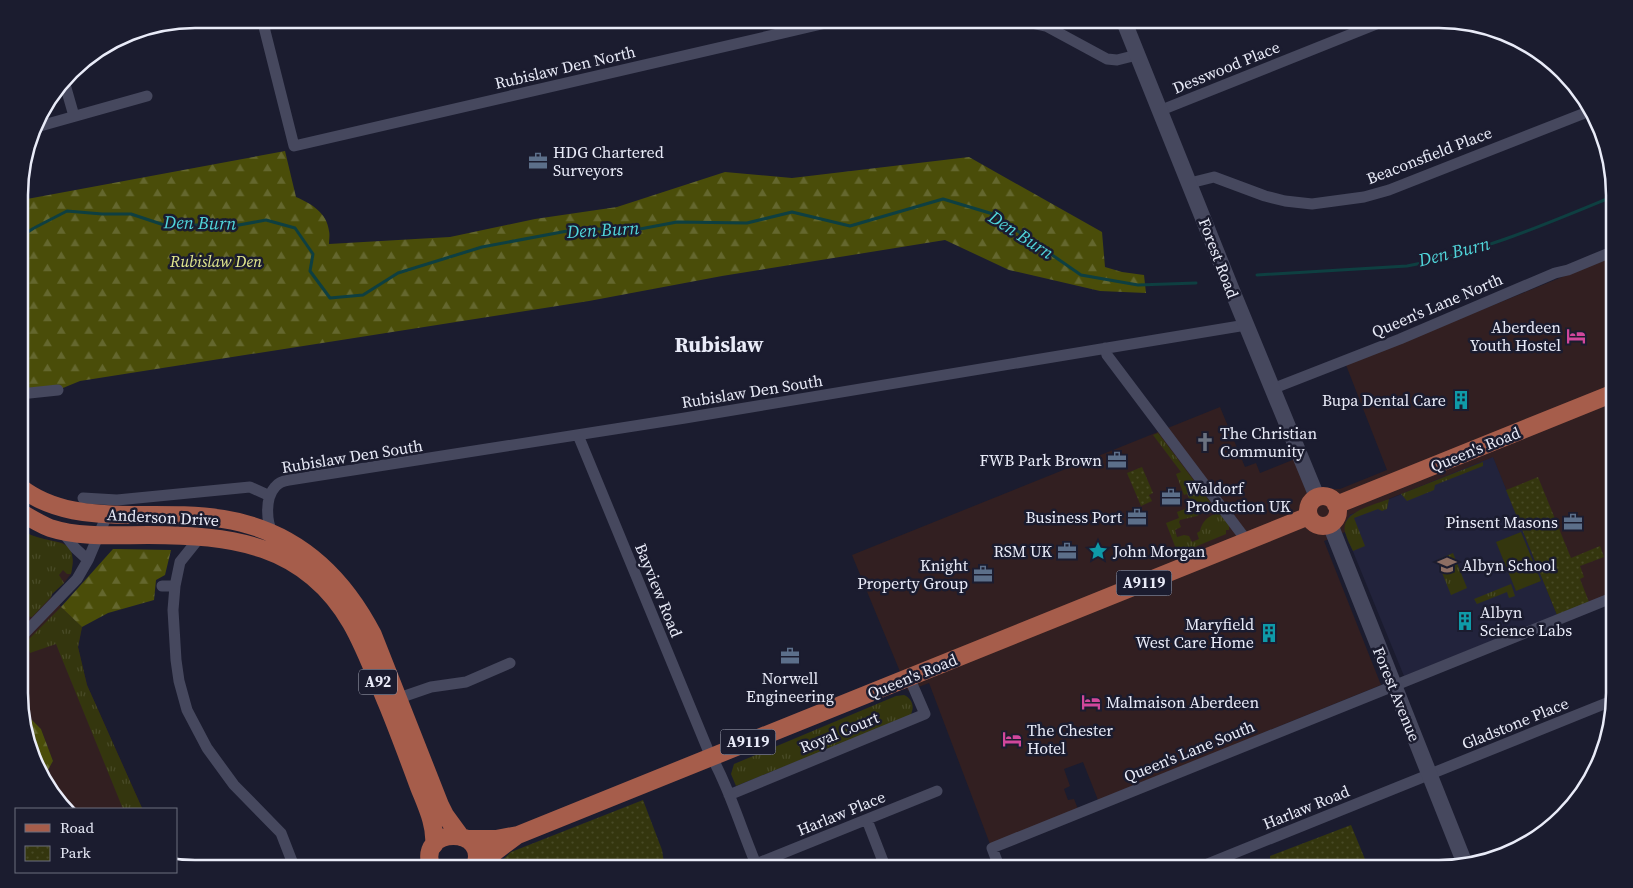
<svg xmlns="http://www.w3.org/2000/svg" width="1633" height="888" viewBox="0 0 1633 888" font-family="'Source Serif 4',serif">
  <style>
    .commercial { fill: #321f21 }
    .built { fill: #22233c }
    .grass { fill: url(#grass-tufts) }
    .forest { fill: url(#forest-firs) }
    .park { fill: url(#park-dots) }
    .pitch { fill: #34360e }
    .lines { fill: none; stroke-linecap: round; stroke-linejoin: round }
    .stream { stroke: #0e3f41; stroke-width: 3 }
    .street { stroke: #46485e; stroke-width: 11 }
    .secondary { stroke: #46485e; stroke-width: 16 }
    .primary { stroke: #a65d4b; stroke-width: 18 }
    .labels { text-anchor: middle; stroke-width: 5; stroke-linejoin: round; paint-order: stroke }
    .shield { fill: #1b1c2f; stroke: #abadbc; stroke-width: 1 }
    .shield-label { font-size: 15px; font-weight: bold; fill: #e9ebf8 }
    .street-label { font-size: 16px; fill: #e9ebf8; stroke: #1b1c2f }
    .poi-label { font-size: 16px; fill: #e9ebf8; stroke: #1b1c2f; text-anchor: start }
    .park-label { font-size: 16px; font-style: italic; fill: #e4ea8f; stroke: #1b1c2f }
    .water-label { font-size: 18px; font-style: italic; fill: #50d5da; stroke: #1b1c2f }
    .district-label { font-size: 21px; font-weight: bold; fill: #e9ebf8; stroke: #1b1c2f }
    .rim { fill: none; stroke: #e9ebf8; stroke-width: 2.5 }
  </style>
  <defs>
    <pattern id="grass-tufts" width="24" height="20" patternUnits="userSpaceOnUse" patternTransform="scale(1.25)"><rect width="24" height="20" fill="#34360e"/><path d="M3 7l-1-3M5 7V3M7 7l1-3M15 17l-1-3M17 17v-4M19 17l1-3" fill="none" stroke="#484a26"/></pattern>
    <pattern id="forest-firs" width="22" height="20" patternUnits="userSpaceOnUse" patternTransform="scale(1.25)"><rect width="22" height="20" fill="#4a4d09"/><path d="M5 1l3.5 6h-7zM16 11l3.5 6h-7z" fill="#64672e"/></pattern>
    <pattern id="park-dots" width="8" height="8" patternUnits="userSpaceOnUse" patternTransform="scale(1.25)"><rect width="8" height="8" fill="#34360e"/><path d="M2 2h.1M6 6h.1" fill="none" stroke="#484a26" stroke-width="1.8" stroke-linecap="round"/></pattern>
  </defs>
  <rect width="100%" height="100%" fill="#1b1c2f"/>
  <!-- commercial -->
  <path class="commercial" d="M1614 256V592L1557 615 1493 458 1396 496 1350 515 1345 527V532L1324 541 1381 685 1098 800 1083 762 1064 769 1070 786 1064 789 1068 800 1074 799 1078 809 990 844 929 683 908 691 852 555 1220 407 1245 467 1256 463 1260 473 1300 457 1313 489H1340L1387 470 1346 365Z
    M20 529 35 537 63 543 70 551 73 561 71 574 64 583 52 594 51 597 82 627 78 647 87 685 142 808 140 809H67L48 792 46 785 48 770 53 761 41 729 20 708Z"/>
  <!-- built -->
  <path class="built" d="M1493 457 1557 615 1404 676 1345 532 1346 521 1350 515Z"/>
  <!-- grass -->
  <path class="grass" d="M1158 433 1210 502V506L1197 516 1180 520 1179 522 1181 527 1175 530 1177 537 1184 535 1189 536 1192 542 1199 539 1197 533 1200 531C1202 521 1209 515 1219 513L1229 525V530H1226V534L1178 554 1166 523 1179 518 1177 512 1192 506 1187 494 1184 495 1176 474 1181 472 1153 435Z
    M1483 462V466L1435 485 1434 490 1407 501 1401 494Z
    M1389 499 1387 509 1382 511 1378 509 1354 518 1365 546 1353 551C1350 545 1347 539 1345 532 1340 512 1374 505 1389 499Z
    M20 529C25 532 30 535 34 536 58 545 79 537 71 574H67L63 570 59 575 64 583 52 594 51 597 32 617 20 615V605L22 604 20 600Z
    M1453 553 1467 588 1451 595 1437 560Z
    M1511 584 1515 596 1509 598 1507 592 1477 604 1474 599Z
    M61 607 82 627 78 647 87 685 142 808 140 809H123L56 644 30 653 26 642Z
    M904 695C913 699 915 708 910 716L736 786 731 774 734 764 896 696Z"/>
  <!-- forest -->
  <path class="forest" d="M285 151 296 197C312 204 327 213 329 231 330 235 329 240 329 244L450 237 535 219 617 207 725 172 792 178 969 157 1102 232 1105 267 1122 272 1144 275 1146 293 1100 291 1009 270 945 240 722 276 589 301 80 381 58 390 20 394V202L27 199Z
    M113 549 171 550 165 575 156 580 154 600 108 613 82 627 61 607Z
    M20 708 41 729 53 761 48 770 42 773 20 717Z"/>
  <!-- park -->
  <path class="park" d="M1142 467 1153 493 1149 495 1152 501 1141 506 1127 473Z
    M1538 477 1571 558 1600 546 1604 557 1580 566 1584 577 1580 579 1589 602 1557 615 1506 490Z
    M643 800 662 850 665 869H493L511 852Z
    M1351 825 1369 869H1266L1271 867 1270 856Z"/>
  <!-- pitch -->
  <path class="pitch" d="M1521 532 1541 581 1516 591 1496 542Z"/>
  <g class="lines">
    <!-- stream -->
    <path class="stream" d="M20 237 34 228 67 211 102 214H131L164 225H239L266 220 295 228 313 254 310 271 330 298 363 295 398 273 482 247 578 229H640L677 222 747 223 792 212 850 226 943 199 993 214 1081 275 1138 285 1196 283
      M1257 275 1407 266C1479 253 1546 224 1614 196"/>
    <!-- street -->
    <path class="street" d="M262 19 294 146 843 19
      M1013 19 1046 26 1107 59 1117 60 1137 55
      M64 81 74 116
      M1159 111 1389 19
      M33 128 147 96
      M1190 183 1214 177 1265 196 1285 201 1312 204 1364 197 1389 190 1590 111
      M1105 348 1107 355 1247 541
      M1272 389 1400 339 1555 273 1568 270 1614 251
      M20 394 58 390
      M578 435 708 750C729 787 741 829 758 869
      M83 498 117 500 250 487 270 496
      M62 531 75 548 88 560
      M273 534C266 522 265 498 275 487 278 483 283 481 289 480L685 418 1246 325
      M200 537 180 562 175 586 173 610 176 660 179 681 187 710 207 748 234 785 281 833 295 869
      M162 586H175
      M20 638 77 579 88 560 107 515
      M399 698 431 687 466 682 510 663
      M729 795 925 714 909 677
      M867 820 886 869
      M756 864 937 791
      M1000 869 992 848 1614 597
      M1195 869 1614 700"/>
    <!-- secondary -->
    <path class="secondary" d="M1123 19 1231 288 1317 497
      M1330 524 1465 864"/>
    <!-- primary -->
    <path class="primary" d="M20 487C51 512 94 515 132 515 162 515 193 514 223 519 293 530 341 573 373 635L440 805 445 815 461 837
      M1308 511a15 15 0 1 1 30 0a15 15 0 1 1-30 0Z
      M1336 505 1614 393
      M20 512C30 518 40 524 50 528 81 538 116 535 148 535 232 535 305 544 351 623 366 649 376 678 388 706 399 733 409 760 419 787 426 805 436 825 434 845
      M466 839H496L518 835 1309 516
      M475 867 516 836
      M432 869C414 825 493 825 474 869"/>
  </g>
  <!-- icons -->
  <defs>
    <g id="office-bare" transform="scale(1.5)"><path d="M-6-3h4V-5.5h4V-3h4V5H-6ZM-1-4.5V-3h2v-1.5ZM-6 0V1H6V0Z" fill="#5c6f8a" stroke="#1b1c2f" stroke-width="2.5" paint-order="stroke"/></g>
    <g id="hotel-bare" transform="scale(1.5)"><path d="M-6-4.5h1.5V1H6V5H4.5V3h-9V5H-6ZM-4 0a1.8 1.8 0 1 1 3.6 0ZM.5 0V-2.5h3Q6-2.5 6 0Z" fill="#d1479c" stroke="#1b1c2f" stroke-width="2.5" paint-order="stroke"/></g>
    <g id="building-bare" transform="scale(1.5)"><path d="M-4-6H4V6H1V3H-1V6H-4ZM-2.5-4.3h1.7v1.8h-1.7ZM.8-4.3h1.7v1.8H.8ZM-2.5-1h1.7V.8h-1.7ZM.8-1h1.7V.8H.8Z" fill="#0f9aa8" stroke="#1b1c2f" stroke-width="2.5" paint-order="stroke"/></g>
    <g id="church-bare" transform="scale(1.5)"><path d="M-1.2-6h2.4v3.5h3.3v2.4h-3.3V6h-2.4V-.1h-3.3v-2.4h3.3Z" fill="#6b7280" stroke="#1b1c2f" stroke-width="2.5" paint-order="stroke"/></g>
    <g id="sight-bare" transform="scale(1.5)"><path d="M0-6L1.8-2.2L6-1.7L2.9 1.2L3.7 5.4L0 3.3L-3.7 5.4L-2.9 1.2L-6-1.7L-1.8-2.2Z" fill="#0f9aa8" stroke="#1b1c2f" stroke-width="2.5" paint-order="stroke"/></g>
    <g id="school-bare" transform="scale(1.5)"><path d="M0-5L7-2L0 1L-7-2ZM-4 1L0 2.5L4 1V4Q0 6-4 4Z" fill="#8d6e63" stroke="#1b1c2f" stroke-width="2.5" paint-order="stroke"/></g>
  </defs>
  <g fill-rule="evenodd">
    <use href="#office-bare" x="538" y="161"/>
    <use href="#hotel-bare" x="1576" y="336"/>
    <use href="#building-bare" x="1461" y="400"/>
    <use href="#church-bare" x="1205" y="442"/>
    <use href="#office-bare" x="1117" y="460"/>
    <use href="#office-bare" x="1171" y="497"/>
    <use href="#office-bare" x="1137" y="517"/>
    <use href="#office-bare" x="1573" y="522"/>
    <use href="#office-bare" x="1067" y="551"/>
    <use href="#sight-bare" x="1098" y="551"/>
    <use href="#school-bare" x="1447" y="565"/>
    <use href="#office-bare" x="983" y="574"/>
    <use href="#building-bare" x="1465" y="621"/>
    <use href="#building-bare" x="1269" y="633"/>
    <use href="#office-bare" x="790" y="656"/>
    <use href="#hotel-bare" x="1091" y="702"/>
    <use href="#hotel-bare" x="1012" y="739"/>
  </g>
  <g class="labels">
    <!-- shield labels -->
    <g class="shield">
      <rect x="1116.5" y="570.5" width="55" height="25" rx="4"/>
      <rect x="359" y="669.5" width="38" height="25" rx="4"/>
      <rect x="720.5" y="729.5" width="55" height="25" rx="4"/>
    </g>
    <g class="shield-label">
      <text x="1144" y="588">A9119</text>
      <text x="378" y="687">A92</text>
      <text x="748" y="747">A9119</text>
    </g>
    <!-- street labels -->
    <g class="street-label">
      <text transform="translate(565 67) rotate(-13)" y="6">Rubislaw Den North</text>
      <text transform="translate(1226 67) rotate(-22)" y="6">Desswood Place</text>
      <text transform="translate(1429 155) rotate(-21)" y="6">Beaconsfield Place</text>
      <text transform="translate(1219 258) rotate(69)" y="6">Forest Road</text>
      <text transform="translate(1437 305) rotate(-23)" y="6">Queen's Lane North</text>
      <text transform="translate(752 391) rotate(-9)" y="6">Rubislaw Den South</text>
      <text transform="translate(1475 449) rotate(-22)" y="6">Queen's Road</text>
      <text transform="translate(352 456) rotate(-9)" y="6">Rubislaw Den South</text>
      <text transform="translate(163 517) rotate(3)" y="6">Anderson Drive</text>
      <text transform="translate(659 590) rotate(68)" y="6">Bayview Road</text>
      <text transform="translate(912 676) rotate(-22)" y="6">Queen's Road</text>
      <text transform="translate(1397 694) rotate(68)" y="6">Forest Avenue</text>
      <text transform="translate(1515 723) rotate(-22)" y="6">Gladstone Place</text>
      <text transform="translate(839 732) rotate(-22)" y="6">Royal Court</text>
      <text transform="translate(1189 751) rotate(-22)" y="6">Queen's Lane South</text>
      <text transform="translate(1306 807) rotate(-22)" y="6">Harlaw Road</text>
      <text transform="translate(841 813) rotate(-22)" y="6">Harlaw Place</text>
    </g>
    <!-- poi labels -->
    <g class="poi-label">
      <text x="553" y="158">HDG Chartered<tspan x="553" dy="18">Surveyors</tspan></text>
      <text x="1561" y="333" text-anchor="end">Aberdeen<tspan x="1561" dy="18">Youth Hostel</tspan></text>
      <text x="1446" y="406" text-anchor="end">Bupa Dental Care</text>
      <text x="1220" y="439">The Christian<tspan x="1220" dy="18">Community</tspan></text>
      <text x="1102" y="466" text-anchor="end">FWB Park Brown</text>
      <text x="1186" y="494">Waldorf<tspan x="1186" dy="18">Production UK</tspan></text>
      <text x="1122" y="523" text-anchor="end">Business Port</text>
      <text x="1558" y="528" text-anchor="end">Pinsent Masons</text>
      <text x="1052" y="557" text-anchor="end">RSM UK</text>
      <text x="1113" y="557">John Morgan</text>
      <text x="968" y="571" text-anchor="end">Knight<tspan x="968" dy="18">Property Group</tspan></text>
      <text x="1462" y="571">Albyn School</text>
      <text x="1480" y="618">Albyn<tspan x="1480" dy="18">Science Labs</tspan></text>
      <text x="1254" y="630" text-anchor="end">Maryfield<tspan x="1254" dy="18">West Care Home</tspan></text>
      <text x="790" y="684" text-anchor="middle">Norwell<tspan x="790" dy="18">Engineering</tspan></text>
      <text x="1106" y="708">Malmaison Aberdeen</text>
      <text x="1027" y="736">The Chester<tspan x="1027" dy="18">Hotel</tspan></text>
    </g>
    <!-- park labels -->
    <g class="park-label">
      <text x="216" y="267">Rubislaw Den</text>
    </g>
    <!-- water labels -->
    <g class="water-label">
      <text transform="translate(200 223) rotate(1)" y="6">Den Burn</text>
      <text transform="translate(603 230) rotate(-3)" y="6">Den Burn</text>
      <text transform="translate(1021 235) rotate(33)" y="6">Den Burn</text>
      <text transform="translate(1454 252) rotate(-14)" y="6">Den Burn</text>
    </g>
    <!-- district labels -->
    <g class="district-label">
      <text x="719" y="352">Rubislaw</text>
    </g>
  </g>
  <!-- crop -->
  <path d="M0 0H1633V888H0ZM195 28H1439A167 167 0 0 1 1606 195V693A167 167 0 0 1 1439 860H195A167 167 0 0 1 28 693V195A167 167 0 0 1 195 28Z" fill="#1b1c2f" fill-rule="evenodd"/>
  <path class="rim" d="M195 28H1439A167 167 0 0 1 1606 195V693A167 167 0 0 1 1439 860H195A167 167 0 0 1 28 693V195A167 167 0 0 1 195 28Z"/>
  <!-- legend -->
  <rect x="15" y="808" width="162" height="65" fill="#1b1c2f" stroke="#6d6f7f"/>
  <rect x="25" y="824" width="25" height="8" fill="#a65d4b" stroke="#6d6f7f"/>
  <text x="60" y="833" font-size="15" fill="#e9ebf8">Road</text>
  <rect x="25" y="846" width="25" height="15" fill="url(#park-dots)" stroke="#6d6f7f"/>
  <text x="60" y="858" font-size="15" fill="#e9ebf8">Park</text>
</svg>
